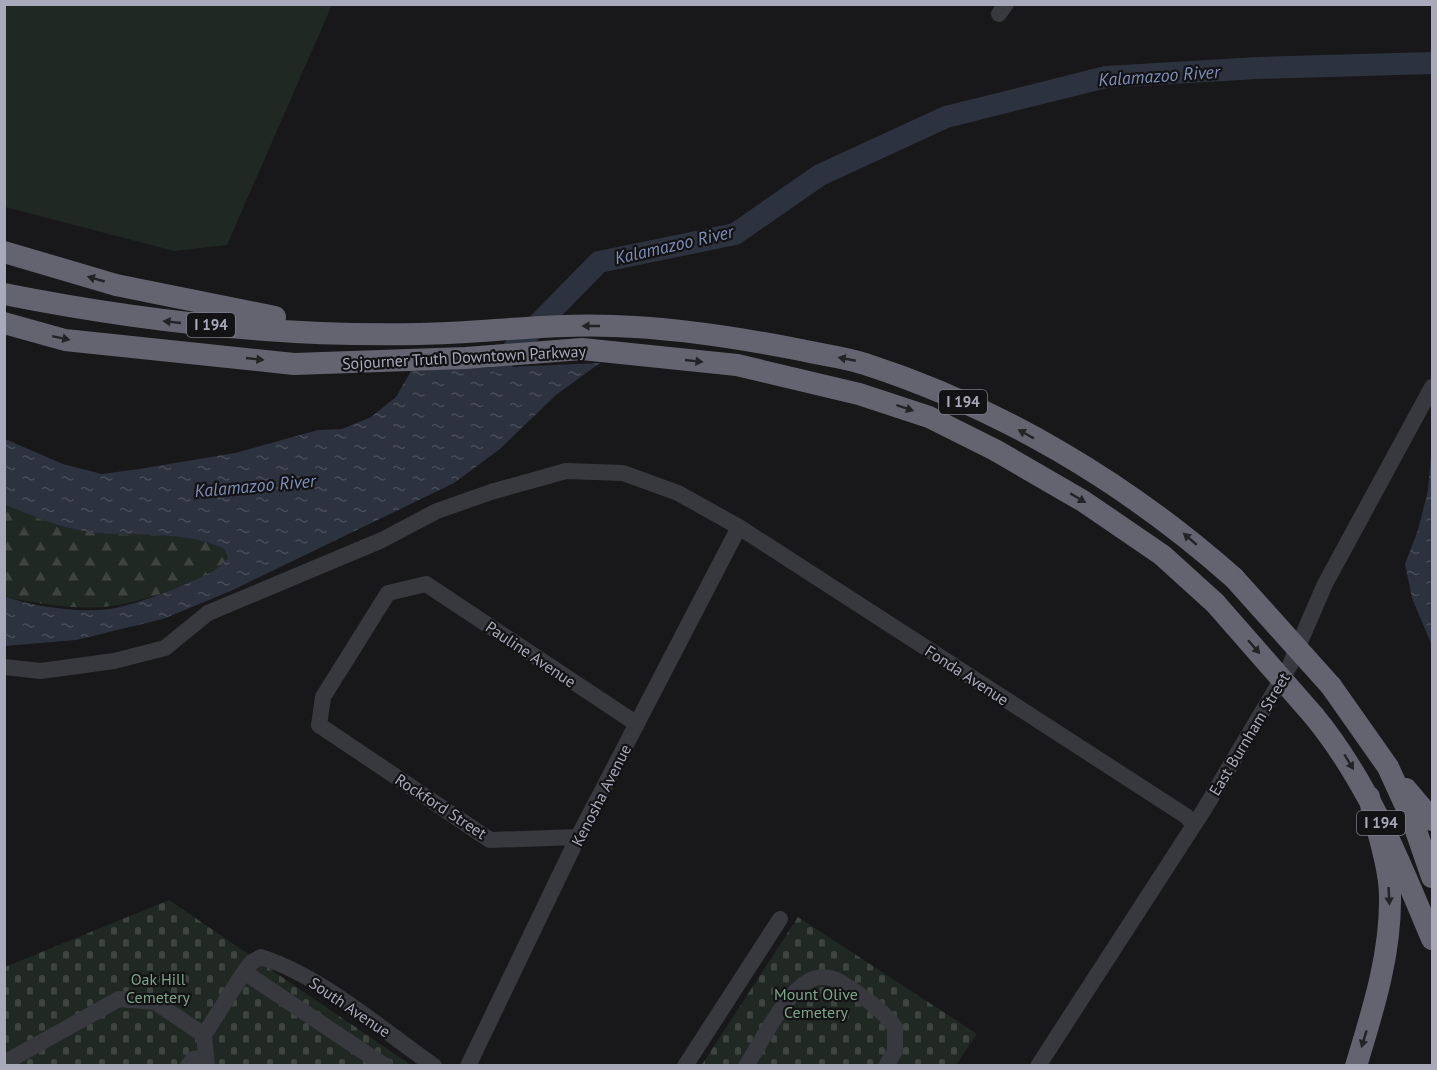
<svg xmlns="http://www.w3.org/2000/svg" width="1437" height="1070" viewBox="0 0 1437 1070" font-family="'PT Sans',sans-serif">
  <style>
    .green { fill: #1f2822 }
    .forest { fill: url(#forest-firs) }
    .cemetery { fill: url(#cemetery-stones) }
    .water { fill: url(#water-ripples) }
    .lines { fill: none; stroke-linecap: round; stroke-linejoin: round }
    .river { stroke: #2c323e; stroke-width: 22 }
    .minor { stroke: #38383f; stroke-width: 16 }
    .highway { stroke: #636470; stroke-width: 22 }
    .highway-bridge { stroke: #636470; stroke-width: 22 }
    .oneway { fill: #232226 }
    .labels { text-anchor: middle; stroke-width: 4.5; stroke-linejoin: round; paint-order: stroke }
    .shield { fill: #131214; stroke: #7b7c88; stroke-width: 1.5 }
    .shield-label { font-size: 15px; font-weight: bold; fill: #a8a9ba }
    .street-label { font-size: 16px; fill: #a8a9ba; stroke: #131214 }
    .park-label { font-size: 16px; fill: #7ea68a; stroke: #131214 }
    .water-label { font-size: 18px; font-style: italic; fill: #7d8eb7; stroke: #131214 }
  </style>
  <defs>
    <pattern id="forest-firs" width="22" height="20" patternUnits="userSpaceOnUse" patternTransform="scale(1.5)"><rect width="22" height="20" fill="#1f2822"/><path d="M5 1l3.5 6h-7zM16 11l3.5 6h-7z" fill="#3d4440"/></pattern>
    <pattern id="cemetery-stones" width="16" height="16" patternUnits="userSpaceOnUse" patternTransform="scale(1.5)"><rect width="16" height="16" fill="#1f2822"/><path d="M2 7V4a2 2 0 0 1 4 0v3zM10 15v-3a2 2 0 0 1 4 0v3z" fill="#3d4440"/></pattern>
    <pattern id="water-ripples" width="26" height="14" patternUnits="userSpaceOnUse" patternTransform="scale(1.5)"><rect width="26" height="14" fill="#2c323e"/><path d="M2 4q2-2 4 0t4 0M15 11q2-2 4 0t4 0" fill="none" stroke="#484d58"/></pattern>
  </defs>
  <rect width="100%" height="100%" fill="#181719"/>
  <!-- green -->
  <path class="green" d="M4 5H332L227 245 174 251 5 207Z"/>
  <!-- forest -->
  <path class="forest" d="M4 505C38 518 61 529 97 533 140 537 184 530 224 549L228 558C217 572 201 577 185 584 118 613 81 612 10 598L5 596Z"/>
  <!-- cemetery -->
  <path class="cemetery" d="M169 900 411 1065 5 1066V967Z
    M798 917 977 1034 956 1065 701 1066Z"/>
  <!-- water -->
  <path class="water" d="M600 363 556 395 500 449 454 483 233 590 163 619 76 640 5 646 4 596C33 607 85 614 115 608 138 603 163 594 185 584 201 577 217 572 228 558L224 549C184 530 139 537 97 533 61 529 38 518 5 505V439L63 464 102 474 139 469 235 453 318 430 342 429 371 417 396 397 411 371Z
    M1432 445V646L1412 598 1405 564 1418 530 1428 490Z"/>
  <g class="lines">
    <!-- river -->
    <path class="river" d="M500 363 599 262 735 234 820 175 946 117 1106 77 1257 68 1432 63"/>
    <!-- minor -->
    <path class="minor" d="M999 14 1006 4
      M4 667 41 671 114 661 165 648 208 613 382 540 437 511 491 492 566 471 623 473 678 493 739 527 1186 816 1194 825
      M578 837 490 840 319 725 323 697 388 593 426 584 637 724
      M244 972 385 1066
      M204 1035 244 972 252 962 261 957C323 977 381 1029 434 1066
      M4 1063 119 999 155 1002 204 1035 207 1066
      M188 1066 193 1059 206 1057
      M468 1066 578 837 739 527
      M685 1066 780 919
      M746 1066C762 1042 792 976 823 977 835 977 843 984 853 990 869 1001 883 1011 895 1027V1051L886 1066
      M1038 1066 1205 808 1290 665 1325 584 1432 387"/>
    <!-- highway -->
    <path class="highway" d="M4 252 116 285 275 317
      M4 294C140 321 280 337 419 334 484 333 549 323 614 326 676 328 740 338 801 350 822 355 844 357 865 364 1001 408 1127 483 1234 578
      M4 323 65 340 294 364 466 358 582 349 737 365 859 394 929 417 995 450 1083 501 1162 555 1215 603
      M1331 686 1388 767 1413 822 1432 877
      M1314 716C1368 782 1399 860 1432 939
      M1406 789 1432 820
      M1356 1066C1373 1010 1391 954 1390 896 1390 868 1376 826 1369 797"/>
    <!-- highway-bridge -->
    <path class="highway-bridge" d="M1234 578 1331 686
      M1215 603 1314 716"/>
  </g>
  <!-- one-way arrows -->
  <defs><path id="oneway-solid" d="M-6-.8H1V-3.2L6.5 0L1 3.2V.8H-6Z" transform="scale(1.5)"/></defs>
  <g class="oneway">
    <use href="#oneway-solid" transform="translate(96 279) rotate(-164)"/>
    <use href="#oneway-solid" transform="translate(172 322) rotate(-174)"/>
    <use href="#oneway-solid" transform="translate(591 326) rotate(-180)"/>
    <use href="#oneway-solid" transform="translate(61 338) rotate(12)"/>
    <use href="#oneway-solid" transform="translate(255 359) rotate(6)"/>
    <use href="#oneway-solid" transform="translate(847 359) rotate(-169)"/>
    <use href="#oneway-solid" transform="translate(694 361) rotate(6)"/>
    <use href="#oneway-solid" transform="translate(905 408) rotate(18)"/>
    <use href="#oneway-solid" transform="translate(1026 434) rotate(-151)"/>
    <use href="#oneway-solid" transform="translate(1078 498) rotate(31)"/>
    <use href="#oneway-solid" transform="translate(1190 539) rotate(-139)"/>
    <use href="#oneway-solid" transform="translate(1254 647) rotate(49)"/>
    <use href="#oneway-solid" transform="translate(1349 762) rotate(59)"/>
    <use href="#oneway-solid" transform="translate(1389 896) rotate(87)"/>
    <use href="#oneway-solid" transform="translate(1364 1039) rotate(107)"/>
  </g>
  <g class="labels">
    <!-- shield labels -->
    <g class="shield">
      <rect x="187" y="313" width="48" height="24" rx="4.5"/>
      <rect x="939" y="390" width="48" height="24" rx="4.5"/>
      <rect x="1357" y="811" width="48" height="24" rx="4.5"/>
    </g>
    <g class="shield-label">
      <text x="211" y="330">I 194</text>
      <text x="963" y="407">I 194</text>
      <text x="1381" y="828">I 194</text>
    </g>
    <!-- street labels -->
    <g class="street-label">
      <text transform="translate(464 357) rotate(-3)" y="6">Sojourner Truth Downtown Parkway</text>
      <text transform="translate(531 654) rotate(34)" y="6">Pauline Avenue</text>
      <text transform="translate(967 675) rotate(33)" y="6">Fonda Avenue</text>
      <text transform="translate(1249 734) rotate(-59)" y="6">East Burnham Street</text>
      <text transform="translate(601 795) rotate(-63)" y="6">Kenosha Avenue</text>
      <text transform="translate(441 806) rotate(33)" y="6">Rockford Street</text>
      <text transform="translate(350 1007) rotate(34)" y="6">South Avenue</text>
    </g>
    <!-- park labels -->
    <g class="park-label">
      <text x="158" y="985">Oak Hill<tspan x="158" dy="18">Cemetery</tspan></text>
      <text x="816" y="1000">Mount Olive<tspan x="816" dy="18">Cemetery</tspan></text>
    </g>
    <!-- water labels -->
    <g class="water-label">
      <text transform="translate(1159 76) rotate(-4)" y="6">Kalamazoo River</text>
      <text transform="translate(674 245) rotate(-13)" y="6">Kalamazoo River</text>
      <text transform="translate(255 486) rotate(-5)" y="6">Kalamazoo River</text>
    </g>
  </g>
  <!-- border -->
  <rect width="1437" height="1070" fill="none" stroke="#a8a9ba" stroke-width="12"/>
</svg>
